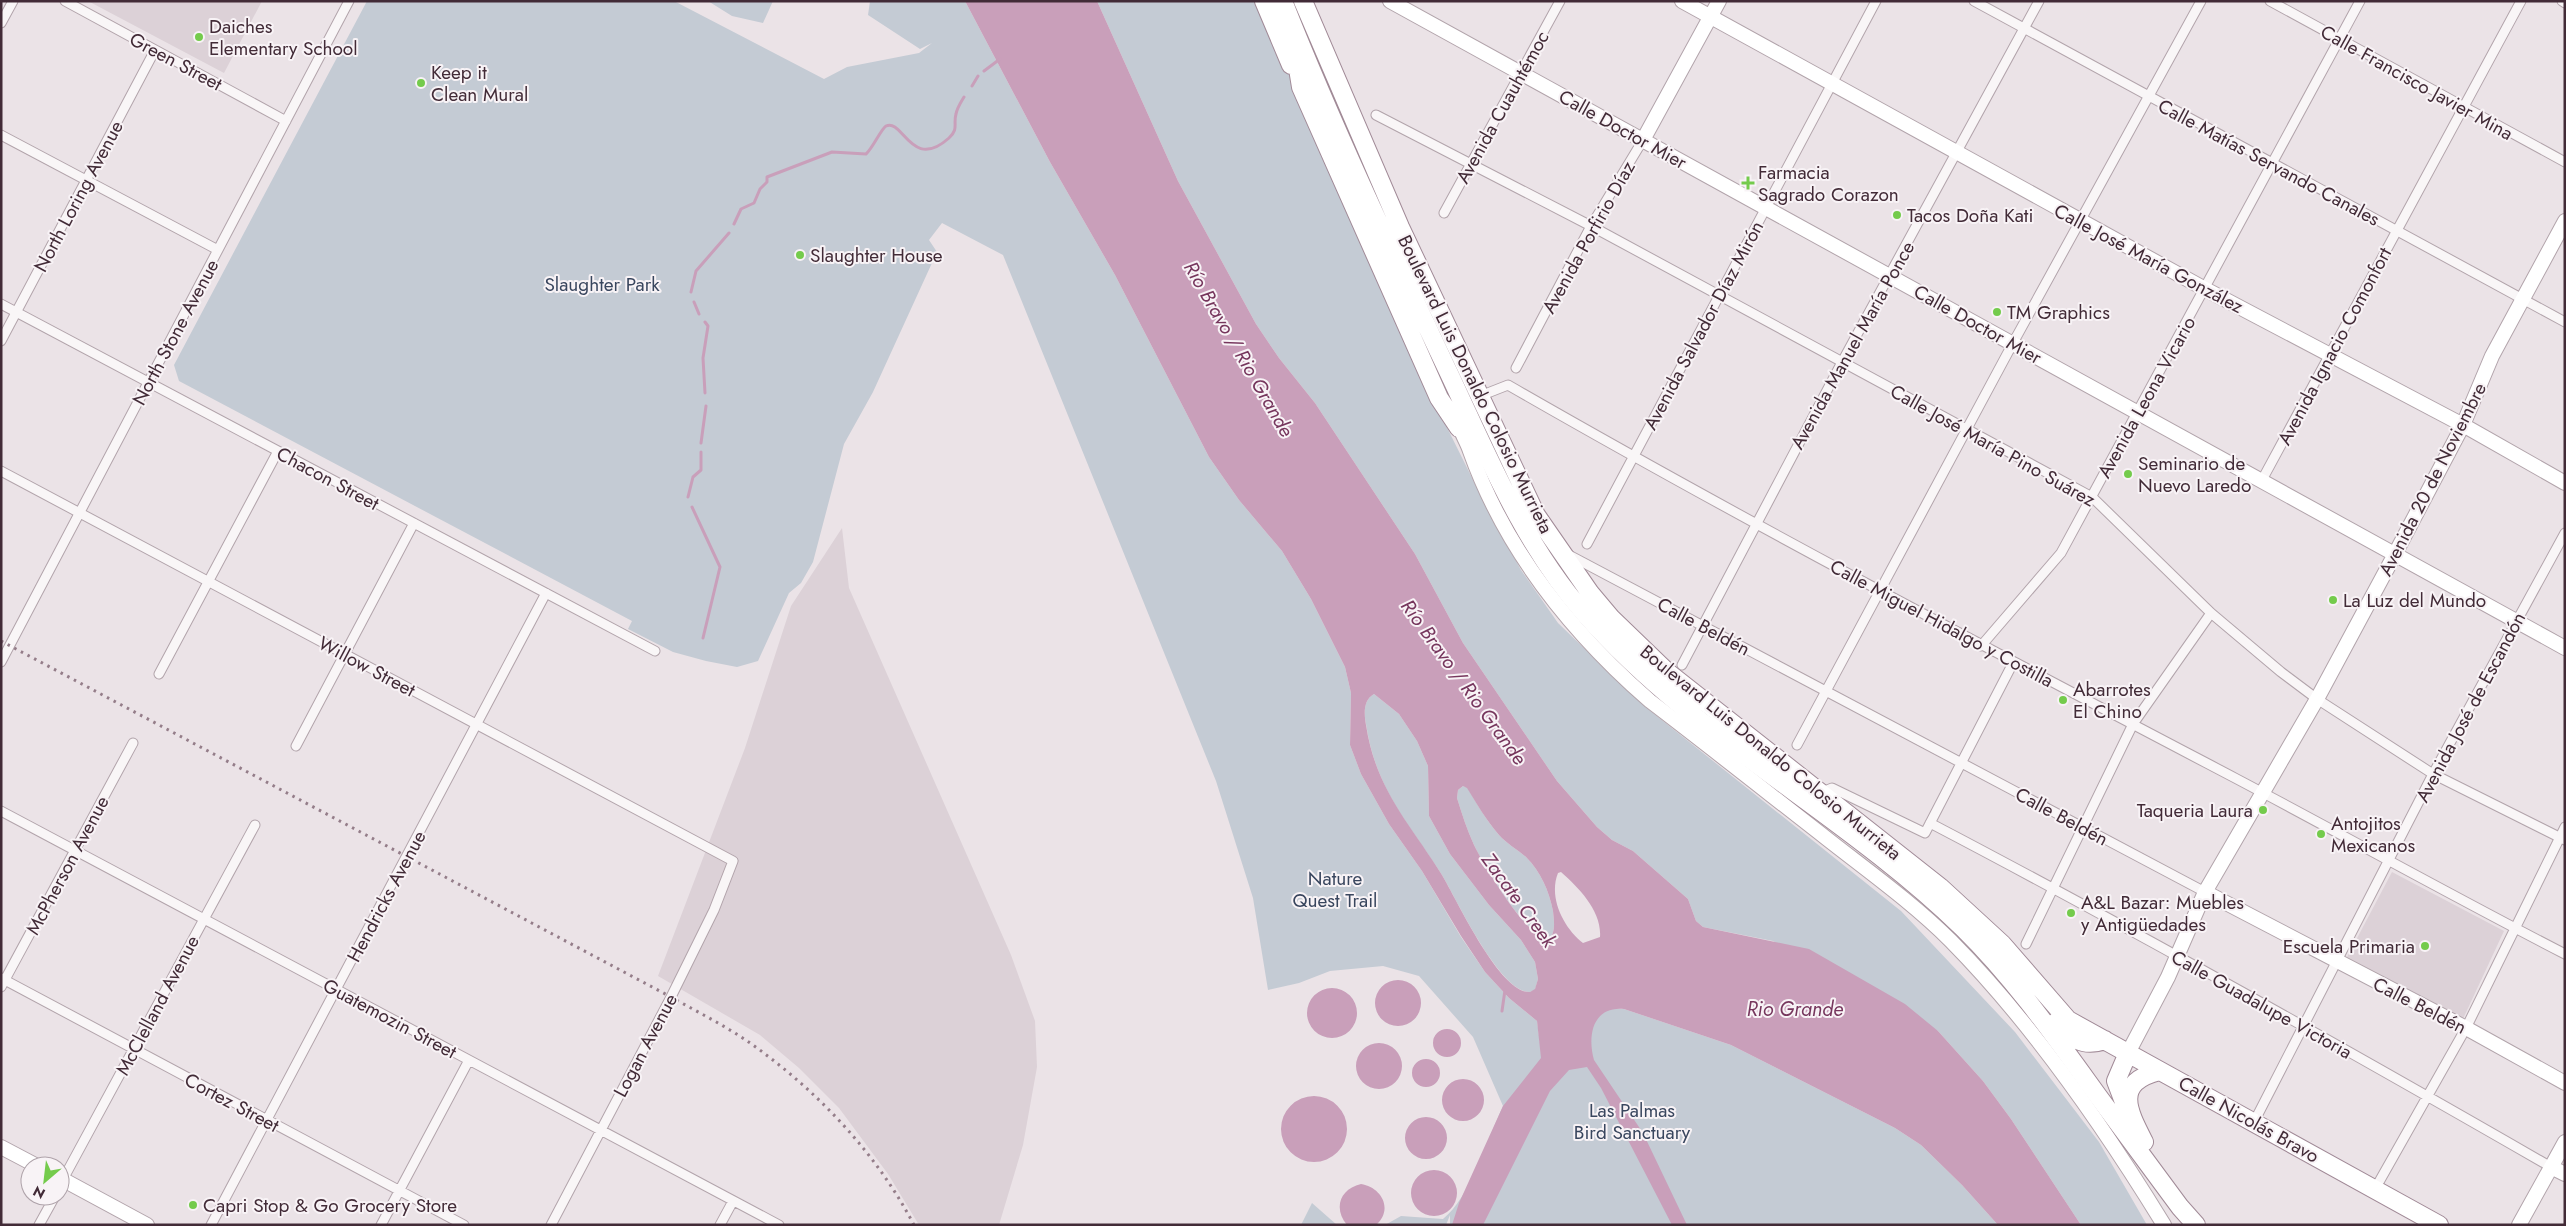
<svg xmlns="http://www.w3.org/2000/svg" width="2566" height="1226" viewBox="0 0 2566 1226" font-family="Jost,sans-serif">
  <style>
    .built { fill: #dcd1d7 }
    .green { fill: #c4cbd4 }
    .water { fill: #c99fba; fill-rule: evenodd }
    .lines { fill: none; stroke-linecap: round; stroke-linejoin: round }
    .stream { stroke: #c99fba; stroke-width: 3 }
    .street-casing { stroke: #b2a4ab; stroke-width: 11 }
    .secondary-casing { stroke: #b2a4ab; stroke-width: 16 }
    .highway-casing { stroke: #a18a97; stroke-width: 20 }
    .street { stroke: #f9f6f7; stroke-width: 9 }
    .secondary { stroke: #fff; stroke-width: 14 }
    .highway { stroke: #fff; stroke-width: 18 }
    .rail { stroke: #947d89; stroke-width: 3; stroke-dasharray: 2.5 5; stroke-linecap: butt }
    .poi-dot { fill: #74cb4c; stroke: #f8f3f6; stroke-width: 2 }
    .labels { text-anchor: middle; stroke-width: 4; stroke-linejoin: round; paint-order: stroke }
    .poi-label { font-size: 19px; fill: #422b37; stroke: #f8f3f6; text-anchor: start }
    .street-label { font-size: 19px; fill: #422b37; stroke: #f8f3f6 }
    .park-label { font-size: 19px; fill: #39465e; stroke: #f8f3f6 }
    .water-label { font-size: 20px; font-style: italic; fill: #76365d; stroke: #f8f3f6 }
  </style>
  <rect width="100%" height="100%" fill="#ebe3e7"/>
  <!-- built -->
  <path class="built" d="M88 1H262L224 73Z
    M842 528 849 588 1011 955 1035 1021 1037 1067 1023 1145 999 1225H919L888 1174 839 1108 799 1068 760 1035 658 976 745 748 791 606Z
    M2392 872 2504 931 2462 1021 2345 961Z"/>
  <!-- green -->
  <path class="green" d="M367 1H674L824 79 847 67 919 53 932 43 920 49 868 15 870 1H965L1050 162 1115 275 1209 457 1239 500 1282 551 1311 599 1345 667 1351 693 1350 745 1361 774 1389 824 1422 871 1461 937 1485 972 1509 998 1537 1021 1542 1057 1610 1008 1624 1009 1731 1045 1895 1128 1921 1145 1962 1185 1998 1225H1450V1215L1446 1225H1385L1401 1216 1443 1219C1470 1198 1488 1138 1503 1106L1473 1037 1419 976 1383 966 1330 971 1299 983 1268 990 1253 898 1216 781 1003 255 942 223 929 240 937 252 873 392 844 444 813 562 801 583 789 593 758 661 737 667 706 661 673 652 628 629 632 621 179 381 174 365Z
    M708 1H773L763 23 732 16Z
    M1097 1H1259L1409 351 1488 510 1521 570 1558 623 1643 705 1901 911 2015 1032 2099 1142 2147 1225H2081L2011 1119 1983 1081 1938 1031 1773 941 1703 927 1696 921 1688 899 1633 851 1612 840 1597 827 1557 781 1463 643 1415 554 1315 403 1279 358 1256 324 1178 181Z
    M1374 694 1399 714 1417 741 1428 766 1429 816 1450 854 1489 905 1521 940 1535 962 1538 979 1535 990 1530 992C1500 993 1457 900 1442 875 1408 822 1376 790 1366 724 1364 714 1363 700 1374 694Z
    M1463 786 1467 787C1477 804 1486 820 1499 835 1507 844 1517 849 1526 857 1541 872 1549 891 1553 911 1554 922 1556 931 1549 940 1525 935 1485 868 1474 845 1467 830 1462 814 1457 798L1458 790Z
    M1312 1203 1337 1225H1301Z"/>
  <!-- water -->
  <path class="water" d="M965 1H1097L1178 181 1256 324 1279 358 1315 403 1415 554 1463 643 1557 781 1597 827 1612 840 1633 851 1688 899 1696 921 1703 927 1809 949 1905 1004 1938 1031 1983 1081 2011 1119 2081 1225H1998L1962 1185 1921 1145 1895 1128 1731 1045 1624 1009C1593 1006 1587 1035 1594 1060L1643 1133 1687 1225H1672L1601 1088 1587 1067 1569 1070 1550 1091 1483 1225H1452L1459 1203 1503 1106 1541 1058 1537 1021 1509 998 1485 972 1461 936 1422 871 1389 824 1361 774 1350 745 1351 693 1345 667 1311 599 1282 551 1239 500 1209 457 1115 275 1050 162ZM1374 694 1399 714 1417 741 1428 766 1429 816 1450 854 1489 905 1521 940 1535 962 1538 979 1535 989 1530 992C1500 994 1457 900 1442 875 1409 822 1376 790 1366 725 1364 714 1363 700 1374 694ZM1463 786 1467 788C1477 804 1486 820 1499 835 1507 844 1517 849 1526 857 1541 872 1549 891 1553 911 1554 922 1556 931 1549 940 1525 936 1485 867 1474 845 1467 830 1462 814 1457 798L1458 790ZM1561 872C1579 888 1602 911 1600 937L1583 943C1564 928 1548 898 1558 873Z
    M1375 1003a23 23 0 1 1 46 0a23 23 0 1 1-46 0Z
    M1307 1013a25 25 0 1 1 50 0a25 25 0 1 1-50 0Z
    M1433 1043a14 14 0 1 1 28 0a14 14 0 1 1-28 0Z
    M1356 1066a23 23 0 1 1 46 0a23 23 0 1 1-46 0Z
    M1412 1073a14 14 0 1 1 28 0a14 14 0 1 1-28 0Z
    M1442 1100a21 21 0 1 1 42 0a21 21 0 1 1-42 0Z
    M1281 1129a33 33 0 1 1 66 0a33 33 0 1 1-66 0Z
    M1405 1138a21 21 0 1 1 42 0a21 21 0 1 1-42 0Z
    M1411 1193a23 23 0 1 1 46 0a23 23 0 1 1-46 0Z
    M1361 1184C1381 1187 1394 1209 1376 1225H1347C1333 1208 1340 1189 1361 1184Z"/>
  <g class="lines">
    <!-- stream -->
    <path class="stream" d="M984 71 1000 59
      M972 86 978 76
      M734 224 741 209 754 203 760 189 767 182V177L832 152 866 154C873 148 881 129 886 126 903 118 911 172 949 138 959 129 953 124 956 114 957 108 961 102 964 97
      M691 292 696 271 729 233
      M694 302 699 314
      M705 322 708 326 703 358 705 393
      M701 443 706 406
      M688 497 693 477 701 470V452
      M692 507 720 567 703 638
      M1502 1011 1505 990"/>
    <!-- street casing -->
    <g class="street-casing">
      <path id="street" d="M65 1 286 121
        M1974 1 2565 322
        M2270 1 2565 162
        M2562 1 2565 3
        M1 23 13 1
        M1376 115 1591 226 2092 497 2211 613 2281 672 2317 699 2433 774 2565 840
        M1 135 218 250
        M1444 213 1560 1
        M1 304 655 651
        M1 341 155 50
        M1516 368 1591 226 1643 140
        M1480 396 1508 385C1746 522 1991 650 2235 778 2345 836 2454 897 2565 954
        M1 471 733 861 714 910 671 997 551 1225
        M2262 480 2521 1
        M1587 544 1876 1
        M1569 555 2205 892
        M1981 646 2061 553 2360 1
        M1 662 349 1
        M1682 665 1842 362 2039 1
        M159 674 278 451
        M1797 745 2013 343 2201 1
        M296 746 414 523
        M1820 793 1832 788 1925 833 2013 663
        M1 811 779 1225
        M1930 823C2140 933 2346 1049 2551 1167
        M2026 944 2133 724 2211 613
        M1 978 464 1225
        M1 987 133 743
        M2254 1122 2433 774 2565 533
        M61 1183 255 825
        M2375 1189 2466 1028 2565 827
        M39 1225 55 1196
        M211 1225 546 593
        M381 1225 469 1060
        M720 1225 733 1201"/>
    </g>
    <!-- secondary casing -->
    <g class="secondary-casing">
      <path id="secondary" d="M1390 1 2565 648
        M1682 1 2205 289 2463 425 2565 483
        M1643 140 1719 1
        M1458 419C1459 431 1466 439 1470 451 1505 549 1572 633 1650 701 1709 746 1767 792 1826 838 1868 871 1913 903 1951 941 2032 1023 2104 1127 2164 1225
        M2205 892 2466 1028 2565 1083
        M2128 1053 2168 977 2205 892 2317 699 2395 554 2463 425 2492 356 2565 221
        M1 1147 37 1166
        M2551 1167 2565 1174
        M60 1178 147 1225
        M2519 1225 2565 1142"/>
    </g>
    <!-- highway casing -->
    <g class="highway-casing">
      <path id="highway" d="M1264 1 1291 65
        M1283 1C1332 125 1389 246 1446 367 1486 451 1522 543 1585 614 1694 738 1846 814 1963 928 2014 978 2056 1038 2098 1096 2125 1133 2153 1170 2180 1207L2196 1225
        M1303 1 1400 227 1536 515 1590 593 1611 618 1666 671 1940 887 2002 944 2068 1020 2439 1225
        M1294 44 1301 87 1439 398 1459 428
        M2056 1022C2071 1038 2082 1048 2105 1040
        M2127 1110 2116 1081 2128 1053
        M2144 1142C2128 1111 2113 1083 2159 1071"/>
    </g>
    <!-- street -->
    <use href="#street" class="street"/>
    <!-- secondary -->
    <use href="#secondary" class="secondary"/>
    <!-- highway -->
    <use href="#highway" class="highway"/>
    <!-- rail -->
    <path class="rail" d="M1 641 671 997C703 1015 736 1031 765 1054 825 1099 879 1158 914 1225"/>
  </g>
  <!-- markers -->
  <g class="poi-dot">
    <circle cx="199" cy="37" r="5"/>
    <circle cx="421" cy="83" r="5"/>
    <path d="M1745.5 175.5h5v5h5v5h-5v5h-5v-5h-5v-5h5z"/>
    <circle cx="1897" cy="215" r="5"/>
    <circle cx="800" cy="255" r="5"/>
    <circle cx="1997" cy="312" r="5"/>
    <circle cx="2128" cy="474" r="5"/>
    <circle cx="2333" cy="600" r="5"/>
    <circle cx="2063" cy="700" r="5"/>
    <circle cx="2263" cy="810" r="5"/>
    <circle cx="2321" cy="834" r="5"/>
    <circle cx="2071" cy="913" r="5"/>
    <circle cx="2425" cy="946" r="5"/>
    <circle cx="193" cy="1205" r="5"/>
  </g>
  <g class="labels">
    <!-- poi labels -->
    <g class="poi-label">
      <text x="209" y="33">Daiches<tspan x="209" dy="22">Elementary School</tspan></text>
      <text x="431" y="79">Keep it<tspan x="431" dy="22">Clean Mural</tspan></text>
      <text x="1758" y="179">Farmacia<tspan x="1758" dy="22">Sagrado Corazon</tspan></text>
      <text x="1907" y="222">Tacos Doña Kati</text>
      <text x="810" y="262">Slaughter House</text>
      <text x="2007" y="319">TM Graphics</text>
      <text x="2138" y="470">Seminario de<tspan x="2138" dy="22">Nuevo Laredo</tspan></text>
      <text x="2343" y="607">La Luz del Mundo</text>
      <text x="2073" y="696">Abarrotes<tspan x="2073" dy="22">El Chino</tspan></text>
      <text x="2253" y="817" text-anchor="end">Taqueria Laura</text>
      <text x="2331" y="830">Antojitos<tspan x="2331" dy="22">Mexicanos</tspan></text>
      <text x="2081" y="909">A&amp;L Bazar: Muebles<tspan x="2081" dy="22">y Antigüedades</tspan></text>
      <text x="2415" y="953" text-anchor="end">Escuela Primaria</text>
      <text x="203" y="1212">Capri Stop &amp; Go Grocery Store</text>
    </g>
    <!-- street labels -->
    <g class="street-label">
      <text transform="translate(176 61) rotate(28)" y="7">Green Street</text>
      <text transform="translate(2417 82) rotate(29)" y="7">Calle Francisco Javier Mina</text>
      <text transform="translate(1502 107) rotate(-61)" y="7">Avenida Cuauhtémoc</text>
      <text transform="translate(1623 129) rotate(29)" y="7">Calle Doctor Mier</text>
      <text transform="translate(2269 162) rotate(28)" y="7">Calle Matías Servando Canales</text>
      <text transform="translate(78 196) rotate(-62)" y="7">North Loring Avenue</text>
      <text transform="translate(1588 237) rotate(-61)" y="7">Avenida Porfirio Díaz</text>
      <text transform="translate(2149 258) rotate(28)" y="7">Calle José María González</text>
      <text transform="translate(1978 324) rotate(29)" y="7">Calle Doctor Mier</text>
      <text transform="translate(1703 325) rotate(-62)" y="7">Avenida Salvador Díaz Mirón</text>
      <text transform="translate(175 332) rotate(-62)" y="7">North Stone Avenue</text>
      <text transform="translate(1852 345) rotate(-61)" y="7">Avenida Manuel María Ponce</text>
      <text transform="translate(2334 346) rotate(-62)" y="7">Avenida Ignacio Comonfort</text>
      <text transform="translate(1476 384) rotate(64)" y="7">Boulevard Luis Donaldo Colosio Murrieta</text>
      <text transform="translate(2146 397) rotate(-61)" y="7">Avenida Leona Vicario</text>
      <text transform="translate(1993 445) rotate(29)" y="7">Calle José María Pino Suárez</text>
      <text transform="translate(328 478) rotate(28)" y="7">Chacon Street</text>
      <text transform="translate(2432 479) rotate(-63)" y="7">Avenida 20 de Noviembre</text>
      <text transform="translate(1942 623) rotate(28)" y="7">Calle Miguel Hidalgo y Costilla</text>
      <text transform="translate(1704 626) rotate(28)" y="7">Calle Beldén</text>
      <text transform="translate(367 666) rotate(28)" y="7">Willow Street</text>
      <text transform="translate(2470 707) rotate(-62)" y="7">Avenida José de Escandón</text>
      <text transform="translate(1771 752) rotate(39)" y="7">Boulevard Luis Donaldo Colosio Murrieta</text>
      <text transform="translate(2062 816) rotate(28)" y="7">Calle Beldén</text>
      <text transform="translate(67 865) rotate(-62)" y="7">McPherson Avenue</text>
      <text transform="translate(386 896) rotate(-62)" y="7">Hendricks Avenue</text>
      <text transform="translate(2262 1004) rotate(29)" y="7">Calle Guadalupe Victoria</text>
      <text transform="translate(157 1005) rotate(-62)" y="7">McClelland Avenue</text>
      <text transform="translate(2420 1005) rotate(27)" y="7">Calle Beldén</text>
      <text transform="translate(390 1018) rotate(28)" y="7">Guatemozin Street</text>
      <text transform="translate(645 1045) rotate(-62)" y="7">Logan Avenue</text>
      <text transform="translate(232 1102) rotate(28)" y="7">Cortez Street</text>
      <text transform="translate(2249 1119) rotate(29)" y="7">Calle Nicolás Bravo</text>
    </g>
    <!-- park labels -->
    <g class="park-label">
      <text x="602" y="291">Slaughter Park</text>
      <text x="1335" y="885">Nature<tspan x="1335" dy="22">Quest Trail</tspan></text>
      <text x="1632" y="1117">Las Palmas<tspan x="1632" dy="22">Bird Sanctuary</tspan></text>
    </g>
    <!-- water labels -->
    <g class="water-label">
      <text transform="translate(1239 349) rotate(60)" y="7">Río Bravo / Rio Grande</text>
      <text transform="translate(1464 682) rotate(54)" y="7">Río Bravo / Rio Grande</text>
      <text transform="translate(1519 900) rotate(54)" y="7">Zacate Creek</text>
      <text x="1795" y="1016">Rio Grande</text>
    </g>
  </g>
  <!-- border -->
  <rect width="2566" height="1226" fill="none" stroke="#422b37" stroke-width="5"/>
  <!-- north arrow -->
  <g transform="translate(45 1181) rotate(208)"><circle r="24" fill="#f8f3f6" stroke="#afa3aa"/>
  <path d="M0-4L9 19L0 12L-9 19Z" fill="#74cb4c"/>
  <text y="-8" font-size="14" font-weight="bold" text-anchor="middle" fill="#422b37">N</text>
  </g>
</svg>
